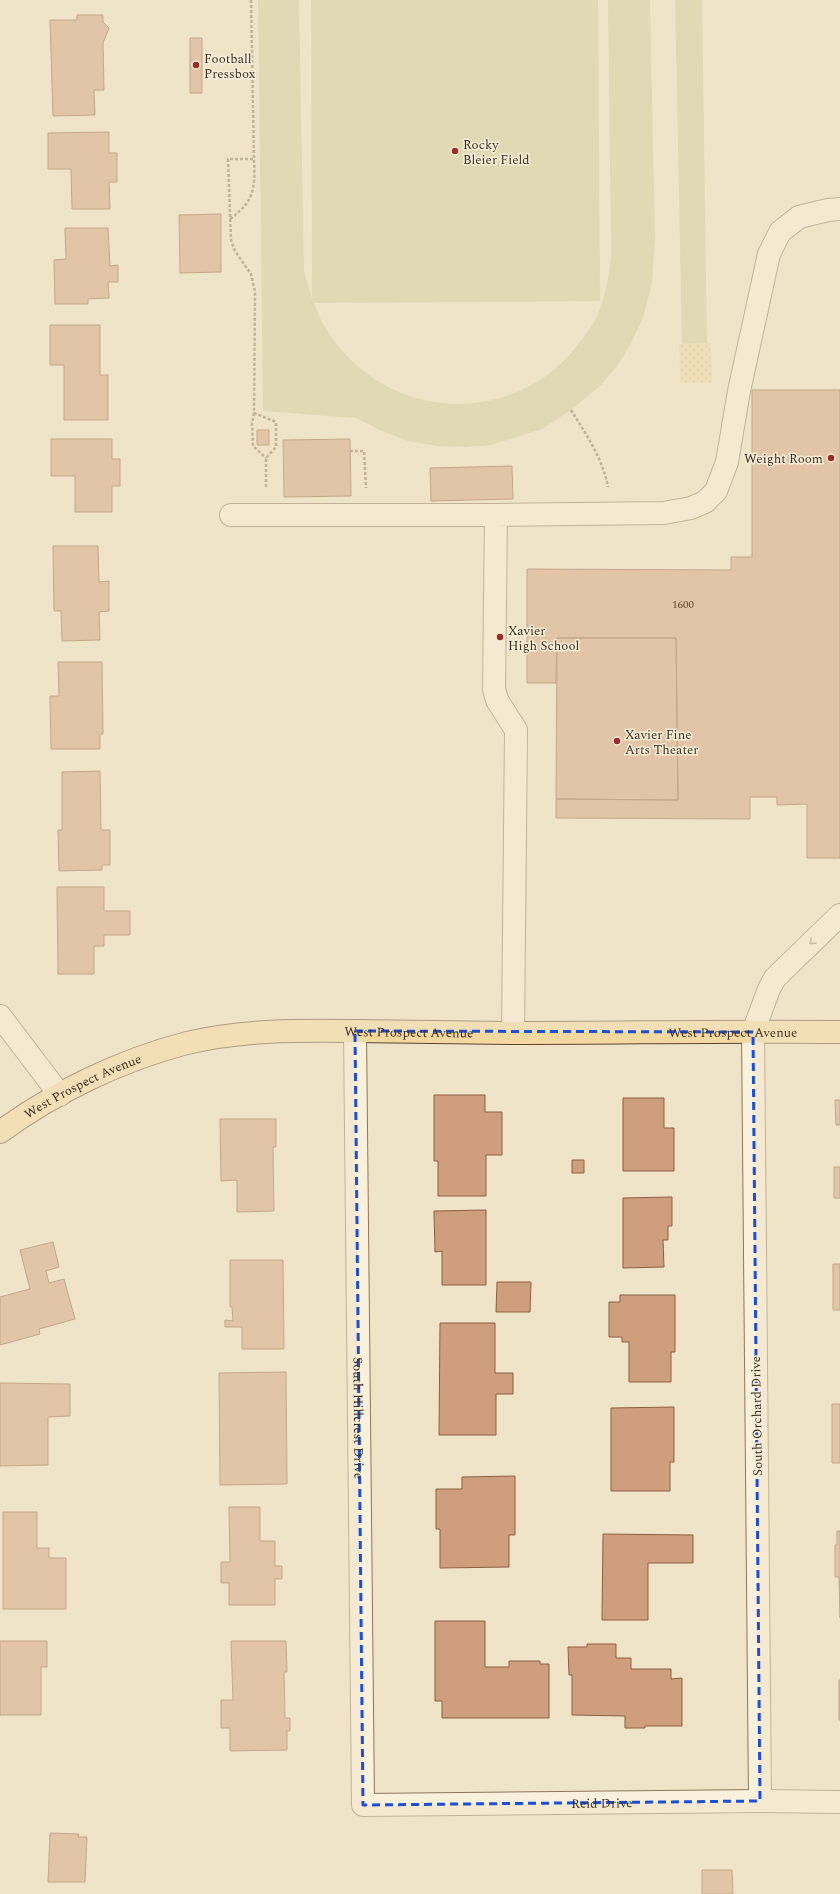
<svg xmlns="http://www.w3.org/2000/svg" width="840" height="1894" viewBox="0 0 840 1894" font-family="Spectral,serif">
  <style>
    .grass { fill: #c9cf9b }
    .sand { fill: url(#sand-dots) }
    .building { fill: #cf9f7d; stroke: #8d5f41 }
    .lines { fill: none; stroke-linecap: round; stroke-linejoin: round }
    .minor-casing { stroke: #8d765c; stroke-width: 24 }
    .major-casing { stroke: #5b4430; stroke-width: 24 }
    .path { stroke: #8d765c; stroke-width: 2.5; stroke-dasharray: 3 2; stroke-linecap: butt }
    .minor { stroke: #faf1dc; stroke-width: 22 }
    .major { stroke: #f3d9a0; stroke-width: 22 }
    .oneway { stroke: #9c907e }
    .marked { fill: none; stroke: #1d4ed8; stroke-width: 3; stroke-dasharray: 8 5; stroke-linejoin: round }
    .poi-dot { fill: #9e2a2b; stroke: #f7eed8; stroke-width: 1.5 }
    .labels { text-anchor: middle; stroke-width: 3; stroke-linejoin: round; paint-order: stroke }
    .number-label { font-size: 11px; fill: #624a37 }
    .poi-label { font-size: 13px; fill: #3d2e20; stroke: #f7eed8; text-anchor: start }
    .street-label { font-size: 13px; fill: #3d2e20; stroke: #f7eed8 }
  </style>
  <defs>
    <pattern id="sand-dots" width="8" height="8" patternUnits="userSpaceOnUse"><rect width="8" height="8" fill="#ecd9a5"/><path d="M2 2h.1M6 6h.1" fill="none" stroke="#cbbb8e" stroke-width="1.8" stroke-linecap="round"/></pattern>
  </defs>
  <rect width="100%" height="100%" fill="#f0e4c8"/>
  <!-- grass -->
  <path class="grass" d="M258 0H299L304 271 312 299 311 0H598L600 301 314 303C322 326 335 344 352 361 417 424 525 417 579 343 585 335 593 326 597 316 606 295 610 273 611 251L608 0H650L655 240 652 283 643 318 631 343 620 362 601 385 571 410 542 429 491 445 465 447 438 446 408 441 380 430 356 418 263 411Z
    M675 0H702L707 343 682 344Z"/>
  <!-- sand -->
  <path class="sand" d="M711 343 712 383H680L679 344Z"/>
  <!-- building -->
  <path class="building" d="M77 15H103V22L109 28 103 43 104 90H94L95 115 53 116 50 20H77Z
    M190 38H202V93H190Z
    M109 132V153H117V182H109L110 209H72L71 169H48V133Z
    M221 214V272L180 273 179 215Z
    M65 228H108L110 266 118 265V282H108L109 298 88 299V304H55L54 260 66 259Z
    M50 325H100V375H108V420H64V365H50Z
    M752 390H840V858H807V804L777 805V797H750V819L556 818V799L678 800 676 638H557L556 683H527V569L731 570V557H752Z
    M257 430H269V445H257Z
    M51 439H112V459H120V486H112V512H75V476H51Z
    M350 439 351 496 284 497 283 440Z
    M512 466 513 499 431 501 430 468Z
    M53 546H98L99 582 109 581V611L99 612 100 640 62 641 61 611H54Z
    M557 638H676L678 800 556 799Z
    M58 662H102L103 734H100V749H51L50 696H59Z
    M100 771 101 830H110V865H102V870L59 871 58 830H62V772Z
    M57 887H104V911H130V935H104V946H94V974H58Z
    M434 1095H485V1112H502V1155H486V1196H438V1161H434Z
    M623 1098H664V1128H674V1171H623Z
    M835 1100H840V1125H836Z
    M220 1119H276V1147H273L274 1211 237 1212V1180L221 1181Z
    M572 1160H584V1173H572Z
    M834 1167H840V1198H834Z
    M672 1197V1226H668V1240H663L664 1267 623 1268V1198Z
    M486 1210V1285H442V1251L435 1252 434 1211Z
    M53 1242 59 1267 46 1271 49 1283 64 1279 75 1319 39 1329 40 1334 0 1345V1297L30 1289 20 1250Z
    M230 1260H283L284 1349H242V1327H225V1320L233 1321 232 1307H230Z
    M833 1264H840V1310H833Z
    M497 1282H531L530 1312H496Z
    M620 1295H675V1352H671V1382H629V1342H622V1337H609V1302H620Z
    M440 1323H495V1373H513V1394H496V1435H439Z
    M286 1372 287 1484 220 1485 219 1373Z
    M0 1383 70 1384V1416L48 1417V1465L0 1466Z
    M832 1404H840V1463H832Z
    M674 1407V1462H670V1491H611V1408Z
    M515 1476V1535H509V1567L440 1568V1529H436V1489H462V1477Z
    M229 1507H260V1541H275V1566H282V1579H275V1605H229V1583H221V1562H230Z
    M3 1512H37V1548H49V1558H66V1609H3Z
    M837 1531H840V1618L839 1577H835V1545H837Z
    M603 1534 693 1535V1563H648V1620H602Z
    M435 1621H485V1667H509V1661H540V1664H549V1718H442V1701H435Z
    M0 1641H47V1667H41V1715H0Z
    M231 1641H286L287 1672H284L285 1718H290V1731H287V1750L230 1751V1728H221V1700H233Z
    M587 1644H616V1658H631V1669H671V1679L682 1678V1726H645V1728H625V1716L572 1715V1675H569L568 1647H587Z
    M839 1680H840V1720H839Z
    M50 1833 79 1834 78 1837H87L85 1882H48Z
    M702 1870H732L733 1894H702Z"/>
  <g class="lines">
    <!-- minor casing -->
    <g class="minor-casing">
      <g id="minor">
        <path d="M231 515H496"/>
        <path d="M0 1016 60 1095"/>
        <path id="s1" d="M355 1031 363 1805 760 1801 840 1802"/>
        <path d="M513 1033 516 730 497 700 494 689 496 515 664 513 691 508 705 502 716 491 727 462 739 391 769 254 780 232 799 217 828 210 840 209"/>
        <path d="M760 1801 753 1032 769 989 775 978 840 915"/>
      </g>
    </g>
    <!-- major casing -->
    <g class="major-casing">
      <g id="major">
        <path id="s2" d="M0 1132C55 1092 121 1060 187 1043 242 1030 299 1030 355 1031 407 1032 459 1032 511 1033 620 1033 730 1031 840 1032"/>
      </g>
    </g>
    <!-- path -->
    <path class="path" d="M251 0 254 159H228L231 240 235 251 251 274 255 292 254 413 276 422V447L266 458V489
      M230 219C255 201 255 188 254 159
      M571 410C586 434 603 459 608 487
      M254 413 252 424 253 446 266 458
      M350 451H364L366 488"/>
    <!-- minor -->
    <use href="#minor" class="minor"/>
    <!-- major -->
    <use href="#major" class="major"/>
  </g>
  <!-- one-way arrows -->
  <defs><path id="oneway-chevron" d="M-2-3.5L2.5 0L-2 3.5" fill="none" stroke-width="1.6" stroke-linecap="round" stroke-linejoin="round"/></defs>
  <use class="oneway" href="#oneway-chevron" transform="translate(812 942) rotate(136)"/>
  <!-- marked area -->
  <path d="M0 0H840V1894H0ZM355 1031 753 1032 760 1801 363 1805Z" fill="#f0e4c8" fill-opacity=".55" fill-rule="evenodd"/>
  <path class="marked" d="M355 1031 753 1032 760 1801 363 1805Z"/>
  <!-- markers -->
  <g class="poi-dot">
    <circle cx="196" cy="65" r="4"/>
    <circle cx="455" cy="151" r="4"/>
    <circle cx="831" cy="458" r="4"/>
    <circle cx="500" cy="637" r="4"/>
    <circle cx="617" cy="741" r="4"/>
  </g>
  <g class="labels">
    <!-- number labels -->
    <g class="number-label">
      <text x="683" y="608">1600</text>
    </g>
    <!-- poi labels -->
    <g class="poi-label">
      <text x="204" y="63">Football<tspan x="204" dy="15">Pressbox</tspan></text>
      <text x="463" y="149">Rocky<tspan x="463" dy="15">Bleier Field</tspan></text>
      <text x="823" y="463" text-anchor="end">Weight Room</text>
      <text x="508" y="635">Xavier<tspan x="508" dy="15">High School</tspan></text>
      <text x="625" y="739">Xavier Fine<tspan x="625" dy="15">Arts Theater</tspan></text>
    </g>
    <!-- street labels -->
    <g class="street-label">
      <text dy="5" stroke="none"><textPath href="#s2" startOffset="431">West Prospect Avenue</textPath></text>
      <text dy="5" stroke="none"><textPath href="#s2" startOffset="755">West Prospect Avenue</textPath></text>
      <text dy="5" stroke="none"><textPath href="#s2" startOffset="95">West Prospect Avenue</textPath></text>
      <text transform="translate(756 1416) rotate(-91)" y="5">South Orchard Drive</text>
      <text dy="5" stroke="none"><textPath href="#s1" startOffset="387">South Hillcrest Drive</textPath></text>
      <text dy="5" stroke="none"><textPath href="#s1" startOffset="1013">Reid Drive</textPath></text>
    </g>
  </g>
</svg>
